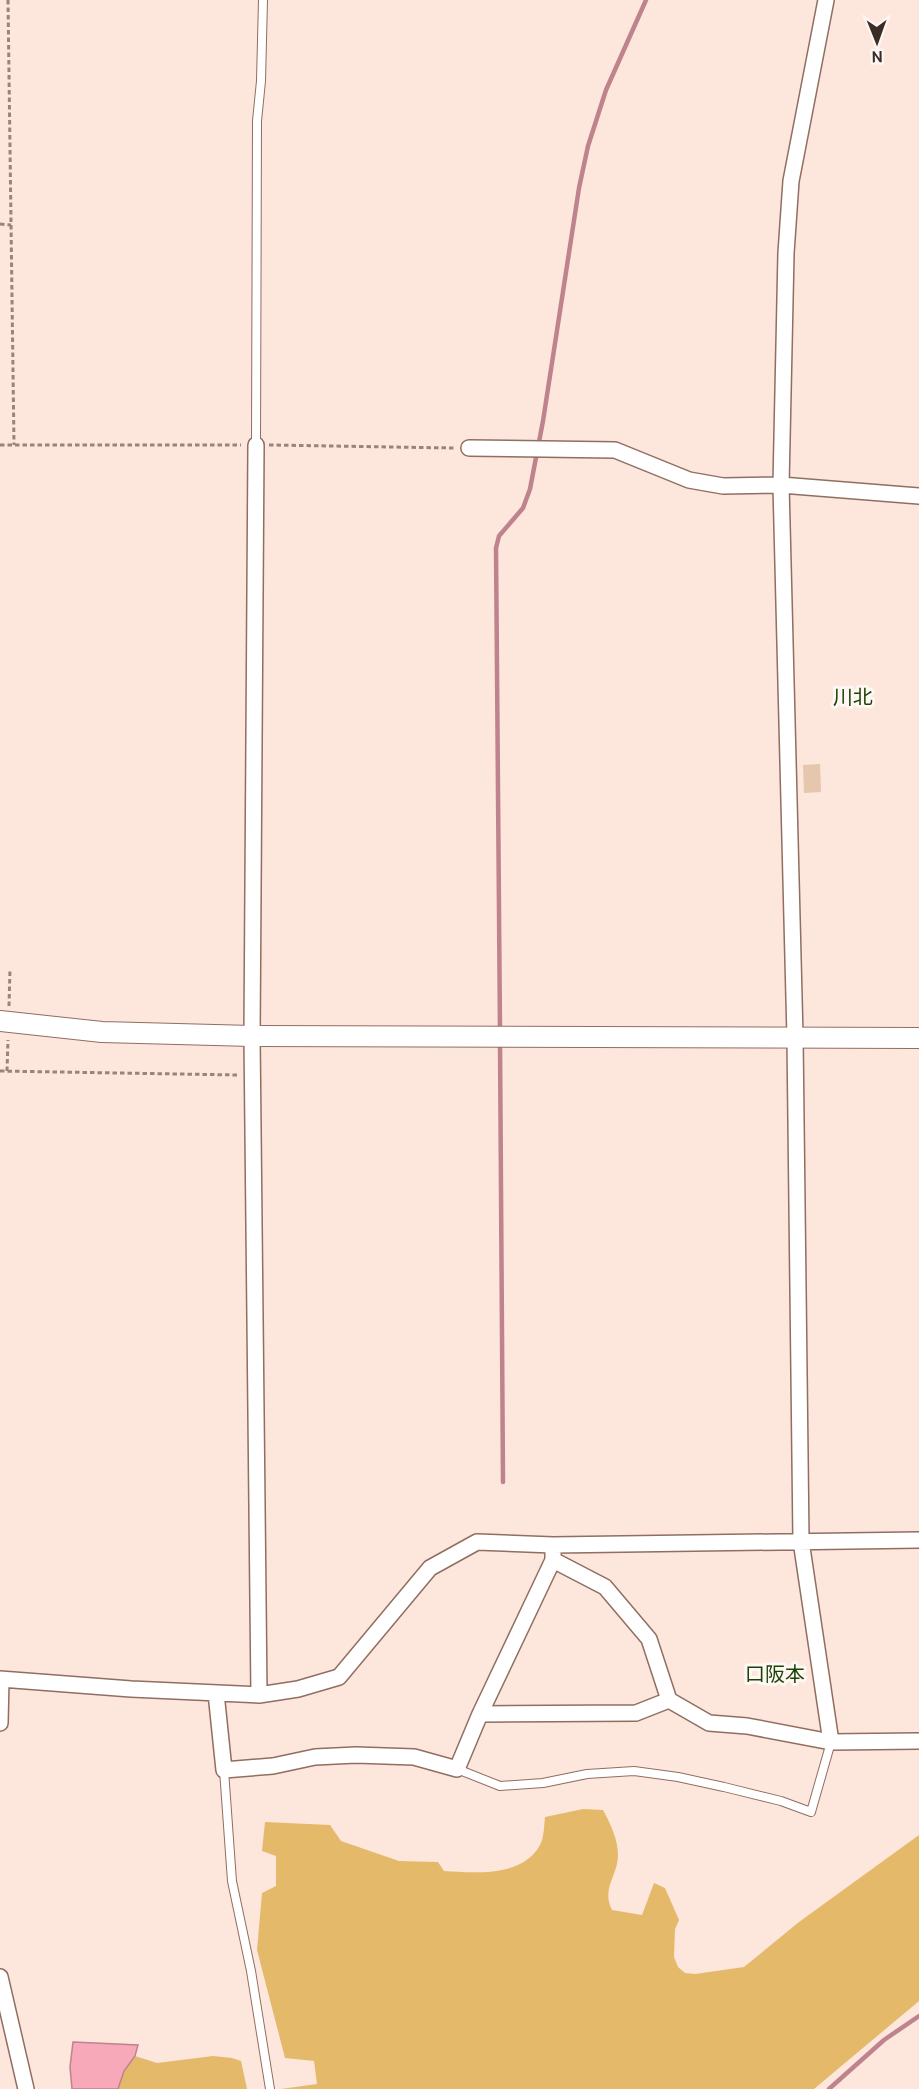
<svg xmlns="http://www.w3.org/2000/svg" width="919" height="2089" viewBox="0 0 919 2089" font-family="Cabin,'Noto Sans JP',sans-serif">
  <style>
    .green { fill: #e5b96a }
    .water { fill: #f7a8b9; stroke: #bf838d; stroke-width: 1.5 }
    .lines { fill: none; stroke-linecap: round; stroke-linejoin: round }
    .stream { stroke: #bf838d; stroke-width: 4.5 }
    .building { fill: #e5c7ae }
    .service-casing { stroke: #906e60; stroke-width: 10 }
    .minor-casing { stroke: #906e60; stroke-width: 18 }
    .tertiary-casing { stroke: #906e60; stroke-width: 22 }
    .path { stroke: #97857d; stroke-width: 3; stroke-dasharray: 4.5 3; stroke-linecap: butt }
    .service { stroke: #fff; stroke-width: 8 }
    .minor { stroke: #fff; stroke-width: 15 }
    .tertiary { stroke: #fff; stroke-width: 20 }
    .labels { text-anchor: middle; stroke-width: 6; stroke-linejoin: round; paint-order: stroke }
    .quarter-label { font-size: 20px; fill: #1a4406; stroke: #fff7f3 }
  </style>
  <rect width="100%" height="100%" fill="#fde6dc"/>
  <!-- green -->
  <path class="green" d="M583 1809 603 1810C610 1823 618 1839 618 1855 618 1876 601 1888 612 1910L642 1915 654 1883 665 1888 679 1920 675 1929 674 1957 678 1967 685 1973 695 1974 744 1967 799 1922 919 1835V2001L814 2089H281L317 2084 314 2061 285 2058 257 1950 262 1893 276 1886V1856L262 1851 265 1822 330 1825 341 1841 399 1861 438 1862 444 1871C475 1873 523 1877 540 1845 544 1838 544 1826 545 1817Z
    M135 2056 157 2063 213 2056 232 2058 241 2061 247 2089H118L124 2071Z"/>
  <!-- water -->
  <path class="water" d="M73 2042 138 2045 135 2056 124 2071 118 2089H72L70 2067Z"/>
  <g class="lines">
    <!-- stream -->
    <path class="stream" d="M500 1032 496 548 499 536 523 508 530 489 543 421 579 188 588 146 606 90 646 0
      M500 1041 503 1482
      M829 2089 884 2040 919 2016"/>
  </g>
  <!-- building -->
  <path class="building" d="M820 764 821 792 804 793 803 765Z"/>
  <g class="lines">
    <!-- service casing -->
    <g class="service-casing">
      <path id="service" d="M256 445 257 121 261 81 263 0
        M457 1769 500 1786 543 1783 587 1774 634 1771 678 1777 724 1787 781 1801 811 1812 831 1742
        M224 1770 232 1881 251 1971 270 2089"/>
    </g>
    <!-- minor casing -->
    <g class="minor-casing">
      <path id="minor" d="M826 0 791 181 786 253 781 485 795 1037 801 1541 831 1742
        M256 445 252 1036 259 1695
        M469 448 615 450 689 480 723 486 781 485 919 496
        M553 1560 605 1587 649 1639 669 1700 709 1723 747 1726 831 1742 919 1741
        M0 1679 131 1689 259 1695 298 1689 339 1677 430 1568 477 1542 553 1545 919 1540
        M216 1693 224 1770 273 1766 315 1757 356 1755 414 1757 457 1769 480 1714 553 1560V1545
        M480 1714 636 1713 669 1700
        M0 1723 1 1679
        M0 1977 26 2089"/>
    </g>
    <!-- tertiary casing -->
    <g class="tertiary-casing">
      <path id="tertiary" d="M0 1021 102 1032 252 1036 919 1038"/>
    </g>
    <!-- path -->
    <path class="path" d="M8 0 14 445
      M0 224 11 225
      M0 445H241
      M269 445 454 448
      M9 1006 10 969
      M0 1071 239 1075
      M7 1071 8 1040"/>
    <!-- service -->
    <use href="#service" class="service"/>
    <!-- minor -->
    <use href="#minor" class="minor"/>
    <!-- tertiary -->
    <use href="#tertiary" class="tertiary"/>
  </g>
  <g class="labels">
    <!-- quarter labels -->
    <g class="quarter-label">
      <text x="853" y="704">川北</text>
      <text x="775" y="1681">口阪本</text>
    </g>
  </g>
  <!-- north arrow -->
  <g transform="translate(877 42) rotate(179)" stroke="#fff7f3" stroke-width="4.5" paint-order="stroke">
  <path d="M0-4.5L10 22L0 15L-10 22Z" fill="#3b2c26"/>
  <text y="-9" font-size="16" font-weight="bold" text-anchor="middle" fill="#3b2c26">N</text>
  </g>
</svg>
